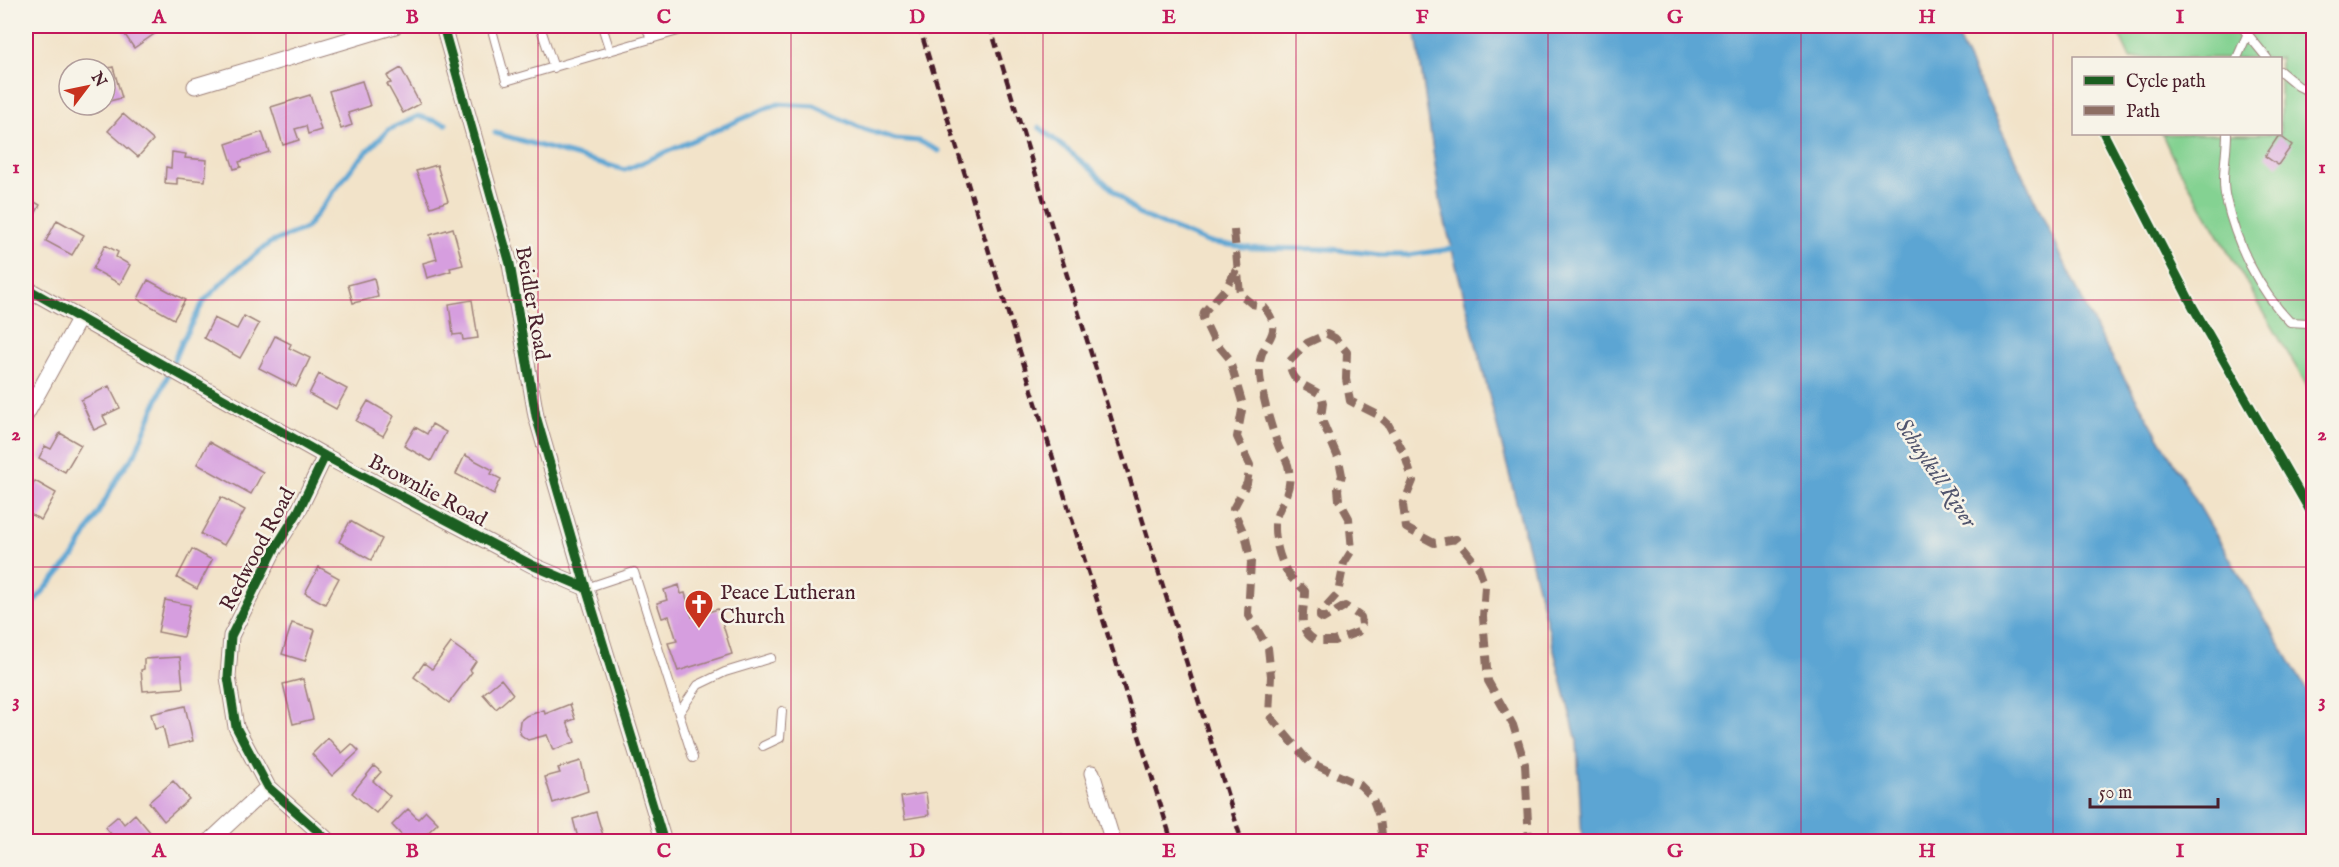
<svg xmlns="http://www.w3.org/2000/svg" width="2339" height="867" viewBox="0 0 2339 867" font-family="'IM FELL English',serif">
  <style>
    .green { fill: #84d292; stroke: #67785e; stroke-width: 1.5 }
    .water { fill: #5ba5d3; stroke: #52627f; stroke-width: 1.5 }
    .lines { fill: none; stroke-linecap: round; stroke-linejoin: round }
    .stream { stroke: #5ba5d3; stroke-width: 5 }
    .building { fill: #d69edf }
    .lane-casing { stroke: #9e817a; stroke-width: 10 }
    .street-casing { stroke: #9e817a; stroke-width: 17 }
    .lane { stroke: #fff; stroke-width: 8 }
    .street { stroke: #fff; stroke-width: 15 }
    .rail { stroke: #4a1f2b; stroke-width: 4.5; stroke-dasharray: 9 4.5; stroke-linecap: butt }
    .quiet { stroke: #8d6e63; stroke-width: 8; stroke-dasharray: 15 8; stroke-linecap: butt }
    .cycleway-casing { stroke: #f7f3e8; stroke-width: 13 }
    .cycleway { stroke: #1b5e20; stroke-width: 9 }
    .grid { fill: none; stroke: #c2185b; stroke-width: 1.5; stroke-opacity: 0.55 }
    .labels { text-anchor: middle; stroke-width: 5; stroke-linejoin: round; paint-order: stroke }
    .street-label { font-size: 21px; fill: #4a1f2b; stroke: #f7f3e8 }
    .poi-label { font-size: 21px; fill: #4a1f2b; stroke: #f7f3e8; text-anchor: start }
    .water-label { font-size: 22px; font-style: italic; fill: #51556e; stroke: #f7f3e8 }
    .neatline { fill: none; stroke: #c2185b; stroke-width: 2 }
    .grid-label { font-size: 20px; text-anchor: middle; font-weight: bold; fill: #c2185b }
  </style>
  <rect width="100%" height="100%" fill="#f7f3e8"/>
  <filter id="ink" filterUnits="userSpaceOnUse"><feTurbulence type="fractalNoise" baseFrequency=".0167" numOctaves="2"/><feDisplacementMap in="SourceGraphic" scale="12" xChannelSelector="R" yChannelSelector="G"/><feConvolveMatrix kernelMatrix="1 2 1 2 8 2 1 2 1" color-interpolation-filters="sRGB"/></filter>
  <filter id="wash" filterUnits="userSpaceOnUse"><feTurbulence type="fractalNoise" baseFrequency=".008" numOctaves="4" result="noise"/><feDisplacementMap in="SourceGraphic" scale="24" xChannelSelector="R" yChannelSelector="G"/><feGaussianBlur stdDeviation="1.35" result="paint"/><feColorMatrix in="noise" values="0 0 0 0 0 0 0 0 0 0 0 0 0 0 0 0 0 1.4 0 .05"/><feComposite in="paint" operator="in"/></filter>
  <g filter="url(#wash)">
    <rect width="100%" height="100%" fill="#f2e3c9"/>
    <!-- green -->
    <path class="green" d="M2115 26H2313V396L2172 156 2162 134H2280V58H2130Z"/>
    <!-- water -->
    <path class="water" d="M1415 26H1952L2098 333 2313 701V841H1582L1577 741 1441 206Z"/>
    <g class="lines">
      <!-- stream -->
      <path class="stream" d="M1039 127 1093 171 1138 214 1207 242 1251 248 1331 249 1380 255H1409L1457 248
        M495 133 625 170 776 104 814 106 861 128 895 139 919 141 939 151
        M26 611 74 556 121 472 135 454 181 343 204 301 233 272 270 243 306 228 355 164 388 130 418 116 446 124"/>
    </g>
    <g id="blocks">
      <!-- building -->
      <path class="building" d="M119 26H166L134 48Z
        M113 67 122 98 105 102V69Z
        M401 68 420 104 403 113 387 84 391 83 387 76Z
        M362 81 370 106 348 113 352 125 341 129 329 91Z
        M310 95 321 130 308 134 306 126 295 129 299 140 283 145 271 107Z
        M123 114 153 140 138 157 108 131Z
        M262 132 269 152 239 162 241 167 234 169 226 144Z
        M2279 135 2292 145 2278 165 2265 156Z
        M172 152 186 154 185 158 207 160 205 181 177 178V184L165 183 166 167 171 168Z
        M437 165 448 201 431 207 416 171Z
        M26 197 40 205 28 227 26 225Z
        M57 220 84 235 72 255 46 241Z
        M453 228 463 265 450 268 451 271 427 278 423 263 437 259 430 235Z
        M105 245 118 252 116 257 130 265 120 284 93 269Z
        M374 278 378 297 353 303 348 285Z
        M148 280 185 300 174 319 138 299Z
        M472 300 478 338 463 340 462 334 453 335 449 304Z
        M244 316 259 324 240 358 204 338 214 318 237 329Z
        M275 336 291 344 289 348 310 358 296 387 259 368Z
        M319 374 347 389 336 409 309 394Z
        M109 386 120 408 103 416 107 424 94 430 81 400Z
        M368 401 394 416 383 436 356 421Z
        M432 424 446 432 431 461 404 446 415 427 427 434Z
        M60 433 81 445 65 472 39 458 45 446 51 449Z
        M209 442 263 472 251 494 197 464Z
        M465 455 493 470 491 474 501 479 494 494 456 474Z
        M35 481 56 493 41 520 26 512V498Z
        M221 497 245 510 224 545 201 534Z
        M350 521 382 539 371 560 339 542Z
        M192 549 212 560 197 589 177 578Z
        M319 567 339 578 325 604 305 593Z
        M679 585 681 594 685 593 692 617 718 609 732 654 678 671 668 643 677 641 669 616 662 618 657 603 667 600 664 590Z
        M165 600 190 605 183 637 158 632Z
        M292 623 315 630 305 661 282 654Z
        M451 643 476 661 470 670 472 672 449 703 414 677 424 663 432 669Z
        M180 657 183 688 143 691 141 670 144 669V659Z
        M303 679 313 719 293 724 283 684Z
        M501 679 513 694 496 709 483 694Z
        M570 704 575 719 567 722 575 742 553 750 547 735 528 740 521 735 519 729 520 721 526 716 544 710 545 714Z
        M185 706 193 741 168 747 163 727 155 729 151 714Z
        M328 738 342 753 352 744 359 751 332 776 312 754Z
        M581 761 588 791 553 803 545 777 560 773 558 768Z
        M374 766 381 772 373 781 390 796 376 813 352 793Z
        M173 781 189 799 164 821 149 802Z
        M926 793 929 815 905 819 901 797Z
        M408 809 418 819 426 811 438 823 418 842H408L392 825Z
        M596 812 605 842H579L573 819Z
        M135 814 150 832 140 842H118L105 827 118 816 124 824Z
        M460 833 466 842H447Z
        M1062 834 1064 842H1042V841Z"/>
    </g>
  </g>
  <g filter="url(#ink)">
    <use href="#blocks" fill-opacity="0" stroke="#9e817a" stroke-width="1.5"/>
    <g class="lines">
      <!-- lane casing -->
      <g class="lane-casing">
        <path id="lane" d="M491 26 506 81 678 31 677 26
          M540 26 554 68
          M602 26 610 51
          M646 26 651 39
          M2241 26 2267 58
          M2237 58 2251 26
          M2280 71 2298 86 2314 94
          M2227 134C2227 153 2221 179 2226 199 2236 243 2258 289 2290 322L2307 323 2314 320
          M586 588 634 572 693 758
          M679 713 698 685 725 672 771 658
          M763 746 780 738 782 711"/>
      </g>
      <!-- street casing -->
      <g class="street-casing">
        <path id="street" d="M443 26 510 264 536 416 586 588
          M195 86 395 26
          M26 288 325 456 532 565 586 588 664 842
          M26 415 79 319
          M325 456 298 512 274 550 231 636 228 677 236 727 268 787 330 842
          M1092 773 1113 842
          M209 842 268 787"/>
      </g>
      <!-- lane -->
      <use href="#lane" class="lane"/>
      <!-- street -->
      <use href="#street" class="street"/>
      <!-- rail -->
      <path class="rail" d="M919 26 1172 842
        M990 26 1242 842"/>
      <!-- quiet -->
      <path class="quiet" d="M1234 230 1240 294 1252 304 1263 306C1286 332 1264 339 1260 360 1257 381 1270 424 1278 445 1280 452 1286 458 1288 465 1294 490 1282 499 1276 518 1272 533 1280 562 1289 575 1293 581 1300 585 1305 591 1305 610 1295 631 1317 641H1334L1358 632 1362 624 1361 617 1345 606 1323 619 1320 617V613L1338 593 1344 563 1352 550 1349 518 1339 500 1338 489 1342 475 1339 460 1321 418 1323 403 1321 395C1305 384 1293 385 1289 362L1307 343 1327 334 1335 338 1347 352 1346 379 1350 401 1378 415 1388 424 1404 453 1413 481 1403 505 1406 528 1434 543 1456 539 1478 566 1485 586 1483 617 1488 681 1513 725 1525 764 1529 842
        M1236 270 1226 288 1204 312 1203 318 1213 339 1229 358 1243 405 1237 437 1250 465 1247 483 1233 509 1246 538 1251 562 1248 614 1268 648 1271 676 1269 715 1309 762 1360 785 1372 797 1380 819 1383 842"/>
      <!-- cycleway casing -->
      <g class="cycleway-casing">
        <path id="cycleway" d="M443 26 510 264 536 416 586 588
          M2104 134 2193 307 2314 518
          M26 288 325 456 532 565 586 588 664 842
          M325 456 298 512 274 550 231 636 228 677 236 727 268 787 330 842"/>
      </g>
      <!-- cycleway -->
      <use href="#cycleway" class="cycleway"/>
    </g>
  </g>
  <!-- grid -->
  <path class="grid" d="M286 26V842M538 26V842M791 26V842M1043 26V842M1296 26V842M1548 26V842M1801 26V842M2053 26V842M26 300H2314M26 567H2314"/>
  <!-- icons -->
  <defs>
    <g id="church-pin" transform="scale(1.5)"><path d="M0 17L-7.5 6A9.5 9.5 0 1 1 7.5 6Z" fill="#c8321e" stroke="#f7f3e8"/><path d="M-1.2-6h2.4v3.5h3.3v2.4h-3.3V6h-2.4V-.1h-3.3v-2.4h3.3Z" fill="#fff"/></g>
  </defs>
  <g fill-rule="evenodd">
    <use href="#church-pin" x="699" y="604"/>
  </g>
  <g class="labels">
    <!-- street labels -->
    <g class="street-label">
      <text transform="translate(533 303) rotate(80)" y="7">Beidler Road</text>
      <text transform="translate(428 490) rotate(28)" y="7">Brownlie Road</text>
      <text transform="translate(257 549) rotate(-62)" y="7">Redwood Road</text>
    </g>
    <!-- poi labels -->
    <g class="poi-label">
      <text x="720" y="599">Peace Lutheran<tspan x="720" dy="24">Church</tspan></text>
    </g>
    <!-- water labels -->
    <g class="water-label">
      <text transform="translate(1937 472) rotate(56)" y="8">Schuylkill River</text>
    </g>
  </g>
  <!-- margin -->
  <rect width="2339" height="867" fill="none" stroke="#f7f3e8" stroke-width="66"/>
  <!-- legend -->
  <rect x="2072" y="57" width="210" height="78" fill="#f7f3e8" stroke="#b29e9c" stroke-width="1.5"/>
  <rect x="2084" y="76" width="30" height="9" fill="#1b5e20" stroke="#b29e9c" stroke-width="1.5"/>
  <text x="2126" y="87" font-size="18" fill="#4a1f2b">Cycle path</text>
  <rect x="2084" y="106" width="30" height="9" fill="#8d6e63" stroke="#b29e9c" stroke-width="1.5"/>
  <text x="2126" y="117" font-size="18" fill="#4a1f2b">Path</text>
  <!-- north arrow -->
  <g transform="translate(87 87) rotate(58)"><circle r="28" fill="#f7f3e8" stroke="#b29e9c" stroke-width="1.5"/>
  <path d="M0-4.5L10 22L0 15L-10 22Z" fill="#c8321e"/>
  <text y="-9" font-size="16" font-weight="bold" text-anchor="middle" fill="#4a1f2b">N</text>
  </g>
  <!-- scale -->
  <path d="M2090 798v9h128v-9" fill="none" stroke="#4a1f2b" stroke-width="3"/>
  <text x="2099" y="798" font-size="18" fill="#4a1f2b" stroke="#f7f3e8" stroke-width="4.5" paint-order="stroke">50 m</text>
  <rect x="33" y="33" width="2273" height="801" class="neatline"/>
  <g class="grid-label">
    <text x="159" y="23">A</text>
    <text x="412" y="23">B</text>
    <text x="664" y="23">C</text>
    <text x="917" y="23">D</text>
    <text x="1169" y="23">E</text>
    <text x="1422" y="23">F</text>
    <text x="1675" y="23">G</text>
    <text x="1927" y="23">H</text>
    <text x="2180" y="23">I</text>
    <text x="16" y="173">1</text>
    <text x="2322" y="173">1</text>
    <text x="16" y="440">2</text>
    <text x="2322" y="440">2</text>
    <text x="16" y="707">3</text>
    <text x="2322" y="707">3</text>
    <text x="159" y="857">A</text>
    <text x="412" y="857">B</text>
    <text x="664" y="857">C</text>
    <text x="917" y="857">D</text>
    <text x="1169" y="857">E</text>
    <text x="1422" y="857">F</text>
    <text x="1675" y="857">G</text>
    <text x="1927" y="857">H</text>
    <text x="2180" y="857">I</text>
  </g>
</svg>
